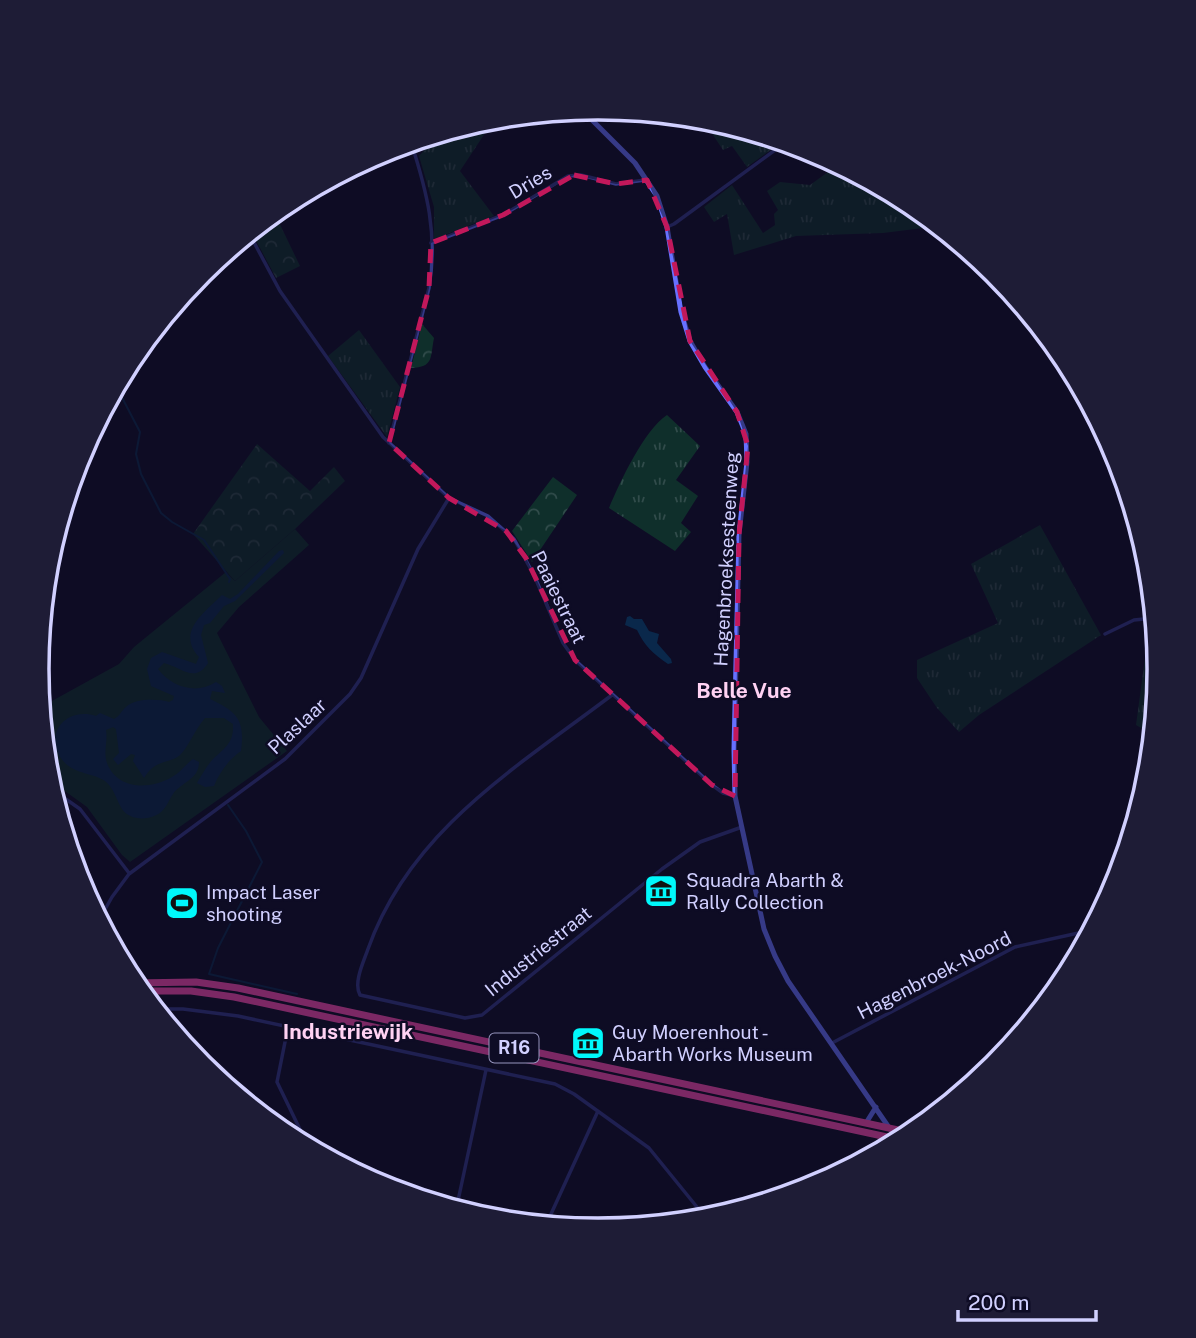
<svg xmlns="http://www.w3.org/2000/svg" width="1196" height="1338" viewBox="0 0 1196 1338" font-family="'Public Sans',sans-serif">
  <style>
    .grass { fill: url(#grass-tufts) }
    .forest { fill: url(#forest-crowns) }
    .park { fill: #0f2f2b }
    .water { fill: #0a284b }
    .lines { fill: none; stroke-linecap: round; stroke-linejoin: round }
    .stream { stroke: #0a284b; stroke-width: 2 }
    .street { stroke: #343887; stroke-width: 3.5 }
    .secondary { stroke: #6771ff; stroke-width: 5 }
    .highway { stroke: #ff4bb1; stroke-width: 7 }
    .marked { fill: none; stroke: #c2185b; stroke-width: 5; stroke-dasharray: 14 9; stroke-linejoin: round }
    .labels { text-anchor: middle; stroke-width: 5; stroke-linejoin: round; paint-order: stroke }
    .shield { fill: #0e0c25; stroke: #9695be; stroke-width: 2 }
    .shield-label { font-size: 18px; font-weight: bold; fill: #d1d0ff }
    .street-label { font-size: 19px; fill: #d1d0ff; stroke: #0e0c25 }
    .poi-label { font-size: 19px; fill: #d1d0ff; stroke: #0e0c25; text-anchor: start }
    .neighbourhood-label { font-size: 21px; font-weight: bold; fill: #ffd2f3; stroke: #0e0c25 }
    .rim { fill: none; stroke: #d1d0ff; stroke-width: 3.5 }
  </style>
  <defs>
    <pattern id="grass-tufts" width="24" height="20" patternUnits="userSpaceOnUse" patternTransform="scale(1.75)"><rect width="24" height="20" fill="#0f2f2b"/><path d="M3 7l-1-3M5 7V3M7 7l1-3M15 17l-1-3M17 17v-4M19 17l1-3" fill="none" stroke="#314c4b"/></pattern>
    <pattern id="forest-crowns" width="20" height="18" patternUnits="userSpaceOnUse" patternTransform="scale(1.75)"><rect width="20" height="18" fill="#0f2f2b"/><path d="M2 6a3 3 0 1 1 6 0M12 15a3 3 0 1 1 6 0" fill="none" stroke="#314c4b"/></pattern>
  </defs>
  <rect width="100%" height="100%" fill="#0e0c25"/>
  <!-- grass -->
  <path class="grass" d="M683 116 708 119 783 141 747 167 732 146 723 150 705 123 696 130Z
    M489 118H495L460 171 494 216 434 239V207L419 156 440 133Z
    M839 164 910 203 939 226 883 233 796 236 734 255 727 214 714 222 704 207 732 185 763 233 775 225 774 214 778 210 767 191 780 182 810 185Z
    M359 330 400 387 387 437 328 356Z
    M667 415 700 446 676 480 698 496 681 523 691 532 675 551 609 508C620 482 644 430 667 415Z
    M1040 525 1101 635 979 715 959 732 937 708 917 678V660L998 623 971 564Z
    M1150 621 1155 622 1159 669 1153 735 1136 725Z"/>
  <!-- forest -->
  <path class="forest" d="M274 212 300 266 276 278 251 231Z
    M422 324 434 338C430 358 434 367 411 368Z
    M257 444 310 491 334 467 345 481 295 529 235 581 193 534Z
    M553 477 577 495 532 562 512 531Z"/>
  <!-- park -->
  <path class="park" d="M295 529 309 545 239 607 217 633 259 717 287 751 130 862 122 855 87 807 48 779 41 707 119 664 134 647 226 572 235 581Z"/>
  <!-- water -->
  <path class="water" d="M283 550 284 553 235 601 224 606 210 623 204 625 201 635 208 663C195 684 181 667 164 663L158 669C171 687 197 695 216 682L222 686 225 693 212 691 210 699C237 712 245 719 241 751 229 759 219 773 214 786L205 787 197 783C202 775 207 765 214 758 226 747 234 742 233 724L224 718H205C195 729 188 748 180 755 168 765 156 758 144 778L133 761 135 755 131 754 118 765 113 759 119 753 116 729 113 727 106 730C108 741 103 752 107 763 117 790 150 790 172 777 180 773 186 764 193 759L199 762C199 780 181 782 173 794 169 800 166 808 161 812 150 821 130 821 122 809 116 799 114 788 105 781 93 773 76 774 65 763 41 738 64 706 96 716L100 713 114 719C120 716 121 711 126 707 136 698 158 699 169 702L173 700 174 696 151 686 147 669 151 658 162 652 196 664 199 657C176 632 204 613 222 595L230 599 238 594 279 551Z
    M630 616 634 619H642L649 631 659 634 657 643 671 659 672 663 668 664C653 654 644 645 637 630L625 625 627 617Z"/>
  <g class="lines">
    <!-- stream -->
    <path class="stream" d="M116 386 140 432 136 454 141 474 161 513 172 522 204 540 230 579 229 582
      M228 805 246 831 262 862 218 948 209 974 297 994"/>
    <!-- street -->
    <path class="street" d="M667 227 674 224 786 142
      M249 233 280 291 383 437 449 498 488 516 514 539 534 575 563 643 575 660 712 785 723 793 735 796
      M431 243 503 215 568 176 581 175 616 184 645 180
      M389 443 429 288C438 234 427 192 411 142
      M1105 634 1134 620 1154 618
      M612 695C517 767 410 830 368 949 364 961 353 983 360 995L465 1018 482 1015 662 869 700 842 742 827
      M50 788 80 809 129 873
      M99 920 112 897 129 874 285 759 350 694 361 678 418 549 449 498
      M155 1009H183L238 1016 555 1084 574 1094 649 1148 701 1212 709 1219
      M162 1009 163 1019
      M288 1027 277 1082 309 1148
      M832 1043 1015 947 1092 930
      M456 1210 486 1070
      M546 1225 598 1111"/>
    <!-- secondary -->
    <path class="secondary" d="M581 109 635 163 657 196 667 227 681 312 690 341 705 367 737 412 746 434 747 462 739 534 734 749 735 796 764 929 775 956 788 981 890 1129
      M866 1123 876 1107"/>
    <!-- highway -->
    <path class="highway" d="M133 983 196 982 238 988 912 1133
      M140 991H191L234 997 901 1140"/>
  </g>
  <!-- marked area -->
  <path d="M0 0H1196V1338H0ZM574 175 616 184 647 180 667 227 690 341 737 412 748 446 739 534 735 796 712 785 575 660 526 558 506 531 449 498 389 443 429 288 431 243 503 215Z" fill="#0e0c25" fill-opacity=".55" fill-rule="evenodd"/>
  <path class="marked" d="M574 175 616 184 647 180 667 227 690 341 737 412 748 446 739 534 735 796 712 785 575 660 526 558 506 531 449 498 389 443 429 288 431 243 503 215Z"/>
  <!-- icons -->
  <defs>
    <g id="museum-square" transform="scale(1.75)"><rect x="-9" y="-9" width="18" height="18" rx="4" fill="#00f8fb" stroke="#0e0c25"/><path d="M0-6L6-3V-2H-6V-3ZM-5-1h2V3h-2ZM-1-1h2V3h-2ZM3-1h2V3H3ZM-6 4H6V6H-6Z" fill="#111"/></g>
    <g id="stadium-square" transform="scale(1.75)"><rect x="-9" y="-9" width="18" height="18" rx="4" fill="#00f8fb" stroke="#0e0c25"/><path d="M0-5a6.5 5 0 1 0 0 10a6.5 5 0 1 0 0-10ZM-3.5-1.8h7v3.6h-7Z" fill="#111"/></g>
  </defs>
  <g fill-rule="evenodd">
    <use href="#museum-square" x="661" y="891"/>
    <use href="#stadium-square" x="182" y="903"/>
    <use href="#museum-square" x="588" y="1043"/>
  </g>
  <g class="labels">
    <!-- shield labels -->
    <rect class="shield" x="489.5" y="1033.5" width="49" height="29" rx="5"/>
    <g class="shield-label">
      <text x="514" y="1054">R16</text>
    </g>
    <!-- street labels -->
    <g class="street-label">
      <text transform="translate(530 182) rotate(-31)" y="7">Dries</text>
      <text transform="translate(726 559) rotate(-87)" y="7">Hagenbroeksesteenweg</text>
      <text transform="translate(559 597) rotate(64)" y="7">Paaiestraat</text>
      <text transform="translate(297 726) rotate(-43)" y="7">Plaslaar</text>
      <text transform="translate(538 951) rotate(-39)" y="7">Industriestraat</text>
      <text transform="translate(934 975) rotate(-27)" y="7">Hagenbroek-Noord</text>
    </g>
    <!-- poi labels -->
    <g class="poi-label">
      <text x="686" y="887">Squadra Abarth &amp;<tspan x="686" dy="22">Rally Collection</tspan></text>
      <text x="206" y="899">Impact Laser<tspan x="206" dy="22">shooting</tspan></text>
      <text x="612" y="1039">Guy Moerenhout -<tspan x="612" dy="22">Abarth Works Museum</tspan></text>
    </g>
    <!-- neighbourhood labels -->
    <g class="neighbourhood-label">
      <text x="744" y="698">Belle Vue</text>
      <text x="348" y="1039">Industriewijk</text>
    </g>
  </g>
  <!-- crop -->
  <path d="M0 0H1196V1338H0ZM49 669a549 549 0 1 1 1098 0a549 549 0 1 1-1098 0Z" fill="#1e1c36" fill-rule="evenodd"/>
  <path class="rim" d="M49 669a549 549 0 1 1 1098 0a549 549 0 1 1-1098 0Z"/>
  <!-- scale -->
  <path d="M958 1310v10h138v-10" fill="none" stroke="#d1d0ff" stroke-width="3.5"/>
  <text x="968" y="1310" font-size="21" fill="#d1d0ff" stroke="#0e0c25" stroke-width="5" paint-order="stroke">200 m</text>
</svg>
